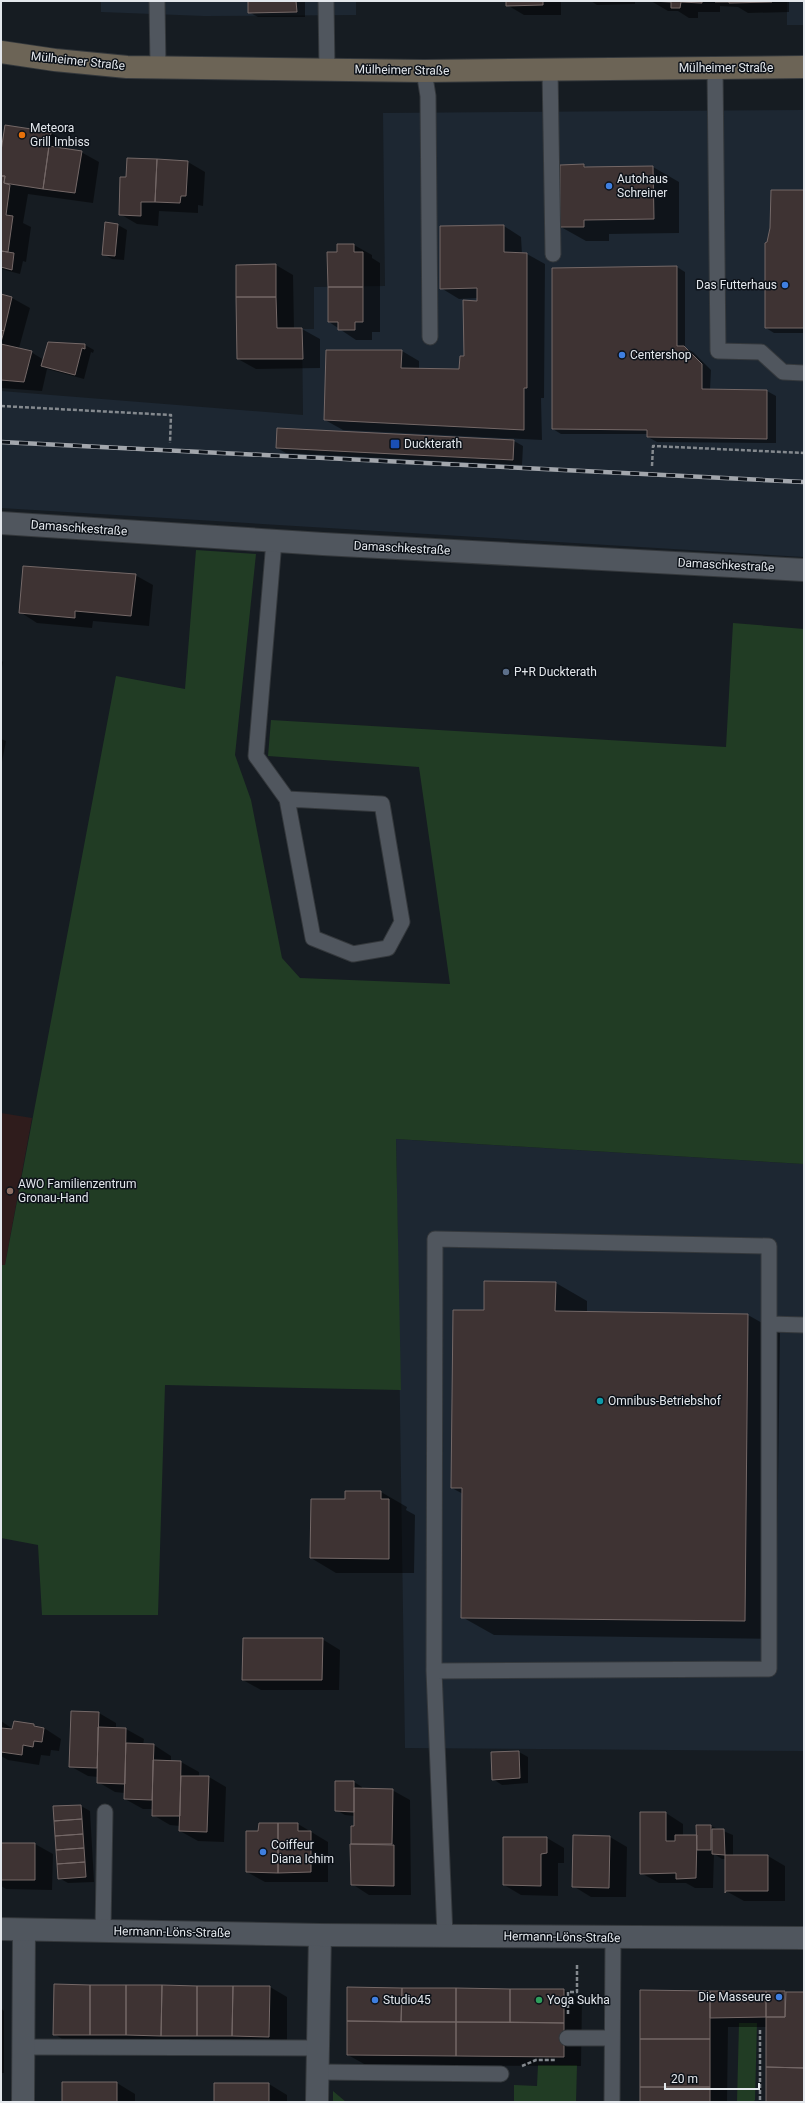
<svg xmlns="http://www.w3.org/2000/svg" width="805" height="2103" viewBox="0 0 805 2103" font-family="Roboto,sans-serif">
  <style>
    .built { fill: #1d2732 }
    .education { fill: #2f1c1c }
    .green { fill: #213c24 }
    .shadow { fill: #0007 }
    .building { fill: #3e3333; stroke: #746867 }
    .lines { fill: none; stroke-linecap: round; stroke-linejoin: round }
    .service-casing { stroke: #34383c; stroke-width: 17 }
    .minor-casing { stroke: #34383c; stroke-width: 24 }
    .tertiary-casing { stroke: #34383c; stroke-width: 24 }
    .secondary-casing { stroke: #34383c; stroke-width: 24 }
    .path { stroke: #84898e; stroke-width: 2.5; stroke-dasharray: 4 2; stroke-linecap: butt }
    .service { stroke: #50565e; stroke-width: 15 }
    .minor { stroke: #50565e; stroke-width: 22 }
    .tertiary { stroke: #50565e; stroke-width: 22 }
    .secondary { stroke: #6c6456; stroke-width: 22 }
    .rail-casing { stroke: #a2a6ac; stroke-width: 4.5 }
    .rail { stroke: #0d1219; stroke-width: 3; stroke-dasharray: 9; stroke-linecap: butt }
    .food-dot { fill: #e8710a; stroke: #0d1219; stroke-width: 1.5 }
    .shop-dot { fill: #3f7fe0; stroke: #0d1219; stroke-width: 1.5 }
    .transit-dot { fill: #1a4fb4; stroke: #0d1219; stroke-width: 1.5 }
    .service-dot { fill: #5c6f8a; stroke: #0d1219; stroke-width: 1.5 }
    .education-dot { fill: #8d6e63; stroke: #0d1219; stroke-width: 1.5 }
    .culture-dot { fill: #0f9aa8; stroke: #0d1219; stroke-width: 1.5 }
    .leisure-dot { fill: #2e9e5b; stroke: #0d1219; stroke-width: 1.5 }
    .labels { text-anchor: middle; stroke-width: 3; stroke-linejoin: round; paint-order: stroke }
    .street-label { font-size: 12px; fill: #e3e7ec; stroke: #0d1219 }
    .poi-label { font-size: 12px; fill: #e3e7ec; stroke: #0d1219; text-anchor: start }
  </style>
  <rect width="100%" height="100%" fill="#161c22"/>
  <!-- built -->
  <path class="built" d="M101 1H356V15L204 16 101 12Z
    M787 1H804V25H787Z
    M804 110V557L1 508V391L303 415 302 329H314V287L385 286 383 113Z
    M396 1139 804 1164V1751L405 1748Z"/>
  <!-- education -->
  <path class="education" d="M1 1113 32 1118 5 1265H1Z"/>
  <!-- green -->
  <path class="green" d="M196 550 256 554 235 755 251 800 282 958 300 978 450 984 419 767 268 756 271 720 726 747 733 623 804 629V1164L396 1139 401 1390 165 1385 158 1615H42L38 1545 1 1538V1265H5L116 676 185 689Z
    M739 2023H757L755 2100 753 2102H737Z
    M538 2065H577L576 2102H514V2085L537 2086Z
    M333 2091 346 2102H333Z"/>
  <!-- shadow -->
  <path class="shadow" d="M249 1H305V17H258L249 12Z
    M507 1H561V15H524L507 5Z
    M591 1H635V4L597 5Z
    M651 1H789V12L748 13 738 7 720 6V12H698V18H689L678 11H668Z
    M6 126 51 133 69 143 67 150 81 152 99 162 93 203 28 194 23 223 31 227 26 262 23 261 20 274 1 269V158Z
    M188 162 205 172 203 206 198 205V213L159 211 158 226 137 224 120 214 127 178Z
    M584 165 589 168 653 167 679 182V233L609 234V241H586L561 227Z
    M804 191V333H774L766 328 768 243Z
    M118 225 127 230 124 260 112 259 103 254Z
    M504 226 521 237 522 254H527L545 264 544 398H541L542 440 343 430 325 420 402 351 419 361V369L460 370 465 357 478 298 459 299 441 288Z
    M338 245H354L372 255V258L380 263V332H372V340H356L329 322Z
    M276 265 293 275 294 329H302L320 339V368L256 369 238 359Z
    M677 267 685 272V348L693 352 711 370 710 390 767 391 776 396V443L657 442 648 437V434H561L553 429Z
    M1 295 12 298 30 308 19 348 31 352 44 360 49 343 85 345 94 350 93 353 91 352 84 379 47 369 42 391 1 388Z
    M278 430 514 441 523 446 522 465 286 453 277 448Z
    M135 575 153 585 149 626 93 621 92 628 37 623 20 612Z
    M1 660 3 662 1 673Z
    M1 739 6 741 2 762H1Z
    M556 1283 587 1301V1313L748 1315 780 1333 776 1639 494 1635 462 1617 463 1494 452 1488 485 1311Z
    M346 1492H381L407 1507 406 1510 415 1515 414 1573H336L311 1558 346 1500Z
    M322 1639 340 1650 339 1690H261L243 1680Z
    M99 1713 116 1723V1729H126L144 1739 143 1745H154L171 1756V1761L181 1762 199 1772V1777H209L226 1787 224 1842 198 1841 180 1831V1826L170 1825 153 1815V1809H143L125 1799V1793L115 1792 98 1782V1777L88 1776 70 1766Z
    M1 1721 13 1729 34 1725 44 1728 61 1739 59 1751 51 1750 50 1756 41 1755 39 1765 8 1760 1 1756Z
    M519 1752 528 1757V1783L502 1785 493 1779 492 1753Z
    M354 1782 362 1787V1789L392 1790 410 1800 411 1895H369L352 1884V1827H355V1816L345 1815 336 1810Z
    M81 1806 90 1811 94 1882 68 1883 59 1878Z
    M666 1813 683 1824V1836H697L711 1826 733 1835V1856H768L785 1866V1901H744L726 1891V1859H722L714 1854 713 1888H695L686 1883H659L641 1873Z
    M260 1824H298L328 1842V1882H265L247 1872 259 1832Z
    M610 1837 627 1847 626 1897H591L573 1886Z
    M547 1838 564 1848V1863H558V1896L521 1895 504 1885Z
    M1 1844H35L53 1854 52 1890 6 1889 1 1886Z
    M270 1987 287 1997V2046L72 2045 54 2034Z
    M348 1988 564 1990 582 2000 581 2066 366 2065 348 2055Z
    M641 1991 804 1993V2102H767V2027H728L727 2102H641Z
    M1 2008 4 2011V2073H1Z
    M117 2083 135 2094V2102H63Z
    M215 2084H269L287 2095V2102H215Z"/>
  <!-- building -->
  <path class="building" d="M248 1H296L297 12 248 13Z
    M506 1H543V5L506 6Z
    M650 1H702V3L681 2 680 8H671V2Z
    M715 1H729V2H715Z
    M729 1H772V2L729 3Z
    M5 125 51 132 43 189 4 183 5 176H1V151Z
    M49 146 82 151 75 193 43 189Z
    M127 158 157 159 155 202H141V216L119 215 120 177H126Z
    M157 159 188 161 186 196H181L180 203 155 202Z
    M584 164V167L653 166 654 219 584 220V227H560V165Z
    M1 176H5L4 183 10 185 6 215 13 216 8 252 1 251Z
    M771 190H804V328H765V243L767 242 770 228Z
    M105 222 118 224 115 256 102 255Z
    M499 225H504V252L527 253V388H524V430L324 420 326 350H402L401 368 459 369 460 356H464L463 300 477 301V288L440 289V226Z
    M337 244H354V252H363V287H328L327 252H337Z
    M1 251 14 253 12 270 1 267Z
    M276 264V297H236V265Z
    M677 266V346H684L702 364V389L767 390V439L647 437V430L552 429V268Z
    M328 287H363V322H355V330H338V322H328Z
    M1 294 12 297 4 331 1 330Z
    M236 297H276L277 328H302L303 359H237Z
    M1 330 4 331 1 342Z
    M48 342 85 344V349L82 348 75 375 41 366Z
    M1 344 32 351 24 382 1 380Z
    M277 428 514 440 513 460 276 448Z
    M23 566 136 574 131 616 75 611V618L19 613Z
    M484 1281 556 1282 555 1311 748 1314 745 1621 461 1618 462 1488H451L453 1310H484Z
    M345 1491H381V1499H389V1559L310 1558 311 1499H345Z
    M243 1638H323L322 1680H242Z
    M71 1711 99 1712 97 1768 69 1767Z
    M14 1721 34 1724V1726L44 1728 42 1742 34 1741 33 1747 23 1745 22 1755 1 1752V1728L12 1729Z
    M98 1727 126 1728 125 1784 97 1783Z
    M126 1743 154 1744 152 1800 124 1799Z
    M519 1751 520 1778 492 1780 491 1752Z
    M153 1760 181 1761 180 1816H152Z
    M181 1776H209L207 1832 179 1831Z
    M335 1781H354V1812L335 1811Z
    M354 1788 393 1789 392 1844H351V1826H354Z
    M81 1805 82 1819 54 1821 53 1806Z
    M640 1812H666V1841H675V1835H697L696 1878 676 1879V1873L640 1874Z
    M82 1819 83 1834 55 1836 54 1821Z
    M259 1823H278V1873L246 1872V1831H258Z
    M278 1823H298V1831H311V1872L278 1873Z
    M696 1825H711V1850H697Z
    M712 1829H724L725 1855 712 1854Z
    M83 1834 84 1848 56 1850 55 1836Z
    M573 1835 610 1836 609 1888 572 1887Z
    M503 1837H547V1853L541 1854V1886L503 1885Z
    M1 1843H35V1880H1Z
    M350 1844 394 1845V1886L351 1885Z
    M84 1848 85 1862 57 1864 56 1850Z
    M725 1855H768V1891H726L725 1893Z
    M85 1862 86 1877 58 1879 57 1864Z
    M54 1984 90 1985V2035H53Z
    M90 1985H126V2035H90Z
    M126 1985H162L161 2036 126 2035Z
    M162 1985 197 1986V2036H161Z
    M197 1986H233L232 2036H197Z
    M233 1986H270L269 2037 232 2036Z
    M347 1987 402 1988 401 2022 347 2021Z
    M402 1988H456V2022H401Z
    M456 1988 510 1989V2022H456Z
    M510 1989H564V2023L510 2022Z
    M640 1990 710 1991V2039H640Z
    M710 1991H766V2017L710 2018Z
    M766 1991H785V2017H766Z
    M786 1992H804V2068L766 2067V2017H785Z
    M347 2021 456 2022V2056L347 2055Z
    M456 2022 564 2023V2057L456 2056Z
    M640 2039H710V2087H640Z
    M766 2067 804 2068V2102H766Z
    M62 2082H117V2102H62Z
    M214 2083H269V2102H214Z
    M640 2087H710V2102H640Z"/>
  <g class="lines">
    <!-- service casing -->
    <g class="service-casing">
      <path id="service" d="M157 1 158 67
        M326 1 327 69
        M715 68 718 351 761 352 783 372 804 373
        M550 69 553 254
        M424 71 428 96 430 337
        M274 541 256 756 287 799 313 938 353 954 388 948 402 922 382 804 287 799
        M770 1324 804 1325
        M434 1671 769 1669V1246L435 1239 434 1671 445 1935
        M103 1931 105 1812
        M567 2038H612
        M23 2047 318 2048
        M317 2072 501 2074
        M612 2102 613 1938"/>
    </g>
    <!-- minor casing -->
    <g class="minor-casing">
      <path id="minor" d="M1 523 323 544 804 570
        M23 2102 24 1930
        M317 2102 320 1935"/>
    </g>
    <!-- tertiary casing -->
    <g class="tertiary-casing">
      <path id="tertiary" d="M1 1929 320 1935 804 1938"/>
    </g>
    <!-- secondary casing -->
    <g class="secondary-casing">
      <path id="secondary" d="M1 52 55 60 127 67 424 71 804 67"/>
    </g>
    <!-- path -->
    <path class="path" d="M1 406 171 415 170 443
      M652 466 653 446 804 453
      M568 2014V1992H577V1964
      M760 2030V2102
      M522 2066 536 2060H556"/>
    <!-- service -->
    <use href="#service" class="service"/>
    <!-- minor -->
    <use href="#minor" class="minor"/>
    <!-- tertiary -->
    <use href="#tertiary" class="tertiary"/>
    <!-- secondary -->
    <use href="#secondary" class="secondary"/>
    <!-- rail casing -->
    <g class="rail-casing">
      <path id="rail" d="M1 442 804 482"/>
    </g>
    <!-- rail -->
    <use href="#rail" class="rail"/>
  </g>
  <!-- markers -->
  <circle class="food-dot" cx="22" cy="135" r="4"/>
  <g class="shop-dot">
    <circle cx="609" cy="186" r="4"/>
    <circle cx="785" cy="285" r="4"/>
    <circle cx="622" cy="355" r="4"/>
    <circle cx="263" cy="1852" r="4"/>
    <circle cx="779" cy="1997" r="4"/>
    <circle cx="375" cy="2000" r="4"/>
  </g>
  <rect class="transit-dot" x="390" y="439" width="10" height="10" rx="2"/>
  <circle class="service-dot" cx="506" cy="672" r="4"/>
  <circle class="education-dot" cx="10" cy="1191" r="4"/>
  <circle class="culture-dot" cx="600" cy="1401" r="4"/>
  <circle class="leisure-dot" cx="539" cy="2000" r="4"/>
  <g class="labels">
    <!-- street labels -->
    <g class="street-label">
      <text transform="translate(78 61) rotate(6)" y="4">Mülheimer Straße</text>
      <text x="726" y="72">Mülheimer Straße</text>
      <text transform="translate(402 70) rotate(1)" y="4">Mülheimer Straße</text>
      <text transform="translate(79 528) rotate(4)" y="4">Damaschkestraße</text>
      <text transform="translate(402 548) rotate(3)" y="4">Damaschkestraße</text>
      <text transform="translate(726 565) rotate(3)" y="4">Damaschkestraße</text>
      <text transform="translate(172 1932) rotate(1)" y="4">Hermann-Löns-Straße</text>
      <text transform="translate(562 1937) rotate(1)" y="4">Hermann-Löns-Straße</text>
    </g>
    <!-- poi labels -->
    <g class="poi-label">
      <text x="30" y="132">Meteora<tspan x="30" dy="14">Grill Imbiss</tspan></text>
      <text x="617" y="183">Autohaus<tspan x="617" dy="14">Schreiner</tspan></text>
      <text x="777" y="289" text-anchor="end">Das Futterhaus</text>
      <text x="630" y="359">Centershop</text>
      <text x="404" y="448">Duckterath</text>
      <text x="514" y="676">P+R Duckterath</text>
      <text x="18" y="1188">AWO Familienzentrum<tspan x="18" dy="14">Gronau-Hand</tspan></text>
      <text x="608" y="1405">Omnibus-Betriebshof</text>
      <text x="271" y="1849">Coiffeur<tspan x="271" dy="14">Diana Ichim</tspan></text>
      <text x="771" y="2001" text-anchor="end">Die Masseure</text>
      <text x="383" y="2004">Studio45</text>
      <text x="547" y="2004">Yoga Sukha</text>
    </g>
  </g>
  <!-- border -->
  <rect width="805" height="2103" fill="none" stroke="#e3e7ec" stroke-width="4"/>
  <!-- scale -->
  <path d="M665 2083v6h94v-6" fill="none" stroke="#e3e7ec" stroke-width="2"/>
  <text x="671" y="2083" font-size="12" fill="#e3e7ec" stroke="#0d1219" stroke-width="3" paint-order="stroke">20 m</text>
</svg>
